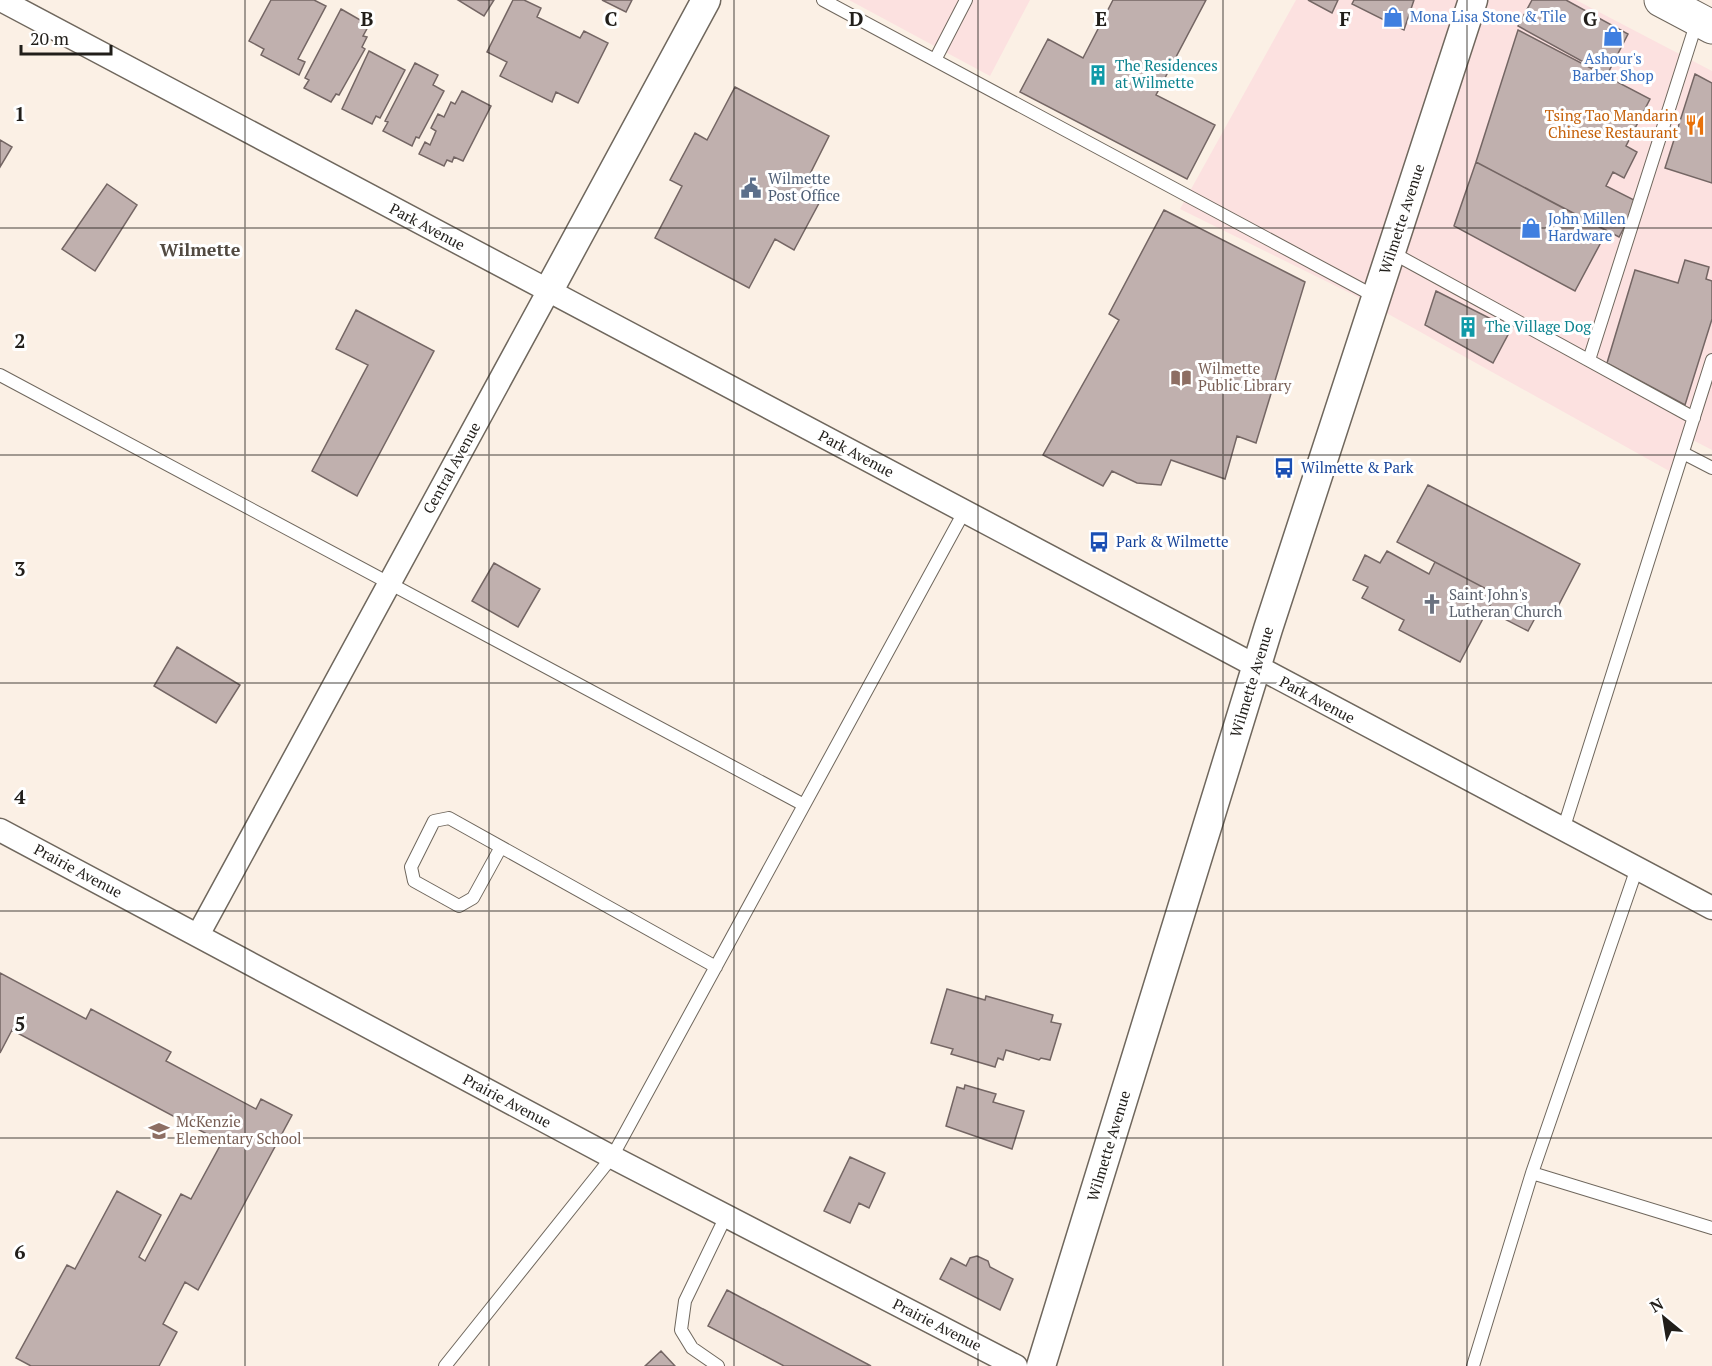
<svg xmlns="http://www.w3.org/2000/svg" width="1712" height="1366" viewBox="0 0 1712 1366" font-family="'PT Serif',serif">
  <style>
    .commercial { fill: #fce1e0 }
    .building { fill: #c0b0ae; stroke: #746664; stroke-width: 1.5 }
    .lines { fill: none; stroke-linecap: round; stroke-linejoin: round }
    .service-casing { stroke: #6f675d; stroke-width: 14 }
    .minor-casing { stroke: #6f675d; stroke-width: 25 }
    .tertiary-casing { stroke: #6f675d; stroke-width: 31 }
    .secondary-casing { stroke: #6f675d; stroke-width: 35 }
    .service { stroke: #fff; stroke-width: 12 }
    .minor { stroke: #fff; stroke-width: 22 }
    .tertiary { stroke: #fff; stroke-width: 28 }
    .secondary { stroke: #fff; stroke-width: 33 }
    .grid { fill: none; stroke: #211e1a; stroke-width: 1.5; stroke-opacity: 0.55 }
    .labels { text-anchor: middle; stroke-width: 6; stroke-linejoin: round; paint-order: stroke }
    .shop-label { font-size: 15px; fill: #366cbe; stroke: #fff; text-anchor: start }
    .culture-label { font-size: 15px; fill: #0d838f; stroke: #fff; text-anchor: start }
    .food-label { font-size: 15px; fill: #c56008; stroke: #fff; text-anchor: end }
    .service-label { font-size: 15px; fill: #4e5e75; stroke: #fff; text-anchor: start }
    .street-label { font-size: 15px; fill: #211e1a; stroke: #fff }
    .education-label { font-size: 15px; fill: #785e54; stroke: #fff; text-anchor: start }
    .transit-label { font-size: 15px; fill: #164399; stroke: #fff; text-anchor: start }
    .worship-label { font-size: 15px; fill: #5b616d; stroke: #fff; text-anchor: start }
    .quarter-label { font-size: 18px; font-weight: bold; fill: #524a41; stroke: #fff }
    .grid-label { font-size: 20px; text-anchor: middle; font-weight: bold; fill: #211e1a; stroke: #fff; stroke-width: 6; stroke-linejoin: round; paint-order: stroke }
  </style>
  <rect width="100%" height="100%" fill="#fbf0e5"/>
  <!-- commercial -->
  <path class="commercial" d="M849 0H1030L990 76Z
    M1296 0H1576L1712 71V450L1683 435 1671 472 1356 296 1180 209Z"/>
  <!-- building -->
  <path class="building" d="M271 0H314L326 6 298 59 305 62 299 75 261 55 264 49 249 41Z
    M458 0H494L484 16Z
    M513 0H524L541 8 537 17 580 38 584 31 608 43 578 103 556 92 552 102 500 76 507 62 487 52Z
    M602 0H632L626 12Z
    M1113 0H1206L1156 95 1215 125 1187 179 1020 92 1048 39 1083 58Z
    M1308 0H1338L1332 13Z
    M1354 0H1414L1404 30 1352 4Z
    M1532 0H1566L1628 34 1607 75 1518 26Z
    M341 9 369 25 363 36 367 37 362 47 365 49 339 95 336 94 331 102 304 88 309 80 305 78Z
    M1518 30 1650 99 1626 146 1637 152 1624 178 1613 172 1606 186 1638 202 1619 237 1476 162Z
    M369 51 405 70 380 118 376 116 372 124 342 109Z
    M415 63 438 75 433 85 444 91 419 138 416 137 412 146 383 131 388 122 385 121Z
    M1695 74 1712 83V183L1665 168Z
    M735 87 829 136 807 180 826 190 794 250 775 239 749 288 655 238 682 186 670 180 695 133 707 140Z
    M462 91 491 106 463 161 454 157 452 162 447 160 444 166 419 154 425 142 430 145 436 131 431 128 438 114 444 117 451 102 455 104Z
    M0 140 12 147 0 167Z
    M1476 162 1607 231 1575 291 1454 226Z
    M107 184 137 205 95 271 62 249Z
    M1164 210 1305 282 1256 443 1237 436 1225 479 1171 460 1161 485 1137 483 1112 471 1103 486 1043 455 1119 320 1109 314Z
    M1685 260 1709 267 1706 279 1712 281V319L1685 405 1607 363 1635 270 1678 283Z
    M1436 291 1511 329 1493 363 1425 325Z
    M356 310 434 351 357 496 312 471 368 365 336 349Z
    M1428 485 1580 564 1553 616 1540 609 1528 631 1487 610 1496 594 1397 542Z
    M1387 551 1429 574 1435 562 1496 594 1460 662 1399 630 1404 620 1362 598 1368 587 1353 580 1365 555 1380 563Z
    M494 563 540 589 518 627 472 601Z
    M177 647 240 685 216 723 154 686Z
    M0 973 86 1019 91 1009 171 1052 166 1061 256 1109 261 1099 292 1115 198 1290 185 1282 163 1324 177 1332 159 1366H31L16 1358 67 1265 75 1269 117 1191 161 1215 139 1257 145 1261 181 1194 191 1199 222 1142 12 1030 0 1053Z
    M947 989 985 1000 986 996 1053 1015 1051 1022 1061 1024 1050 1060 1041 1058 1039 1060 1006 1050 1003 1060 998 1058 995 1067 951 1054 953 1049 931 1043Z
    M965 1085 996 1094 993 1102 1024 1111 1012 1149 946 1126 957 1087 964 1089Z
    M850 1157 885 1173 869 1208 859 1203 850 1223 824 1211Z
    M977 1256 988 1261 990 1267 1013 1279 1000 1310 940 1279 951 1258 966 1266 970 1258Z
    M727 1290 871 1366H784L708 1326Z
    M661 1351 675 1366H645Z"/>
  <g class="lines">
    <!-- service casing -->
    <g class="service-casing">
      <path id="service" d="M823 0 1376 297
        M935 60 966 0
        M1391 252 1694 418
        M1589 360 1697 21
        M0 375 804 805
        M1683 453 1712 468
        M1563 830 1712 360
        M501 847 473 898 459 906 414 881 411 867 434 821 449 818 716 967
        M1532 1173 1712 1228
        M445 1366 612 1157 964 512
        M718 1366 692 1348 681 1330 685 1301 726 1216
        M1473 1366 1532 1173 1637 868"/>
    </g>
    <!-- minor casing -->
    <g class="minor-casing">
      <path id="minor" d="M1 0 1712 908
        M0 830 612 1157 1016 1366
        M198 935 549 290"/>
    </g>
    <!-- tertiary casing -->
    <g class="tertiary-casing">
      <path id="tertiary" d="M549 290 706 0
        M1041 1366 1268 629 1473 0"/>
    </g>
    <!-- secondary casing -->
    <g class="secondary-casing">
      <path id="secondary" d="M1661 0 1712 27"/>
    </g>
    <!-- service -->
    <use href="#service" class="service"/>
    <!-- minor -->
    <use href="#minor" class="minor"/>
    <!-- tertiary -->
    <use href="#tertiary" class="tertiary"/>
    <!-- secondary -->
    <use href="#secondary" class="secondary"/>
  </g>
  <!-- grid -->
  <path class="grid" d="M245 0V1366M489 0V1366M734 0V1366M978 0V1366M1223 0V1366M1467 0V1366M0 228H1712M0 455H1712M0 683H1712M0 911H1712M0 1138H1712"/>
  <!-- icons -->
  <defs>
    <g id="shop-bare" transform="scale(1.62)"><path d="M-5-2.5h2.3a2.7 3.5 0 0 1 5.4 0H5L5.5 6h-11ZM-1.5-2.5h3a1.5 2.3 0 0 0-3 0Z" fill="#3f7fe0" stroke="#fff" stroke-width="2.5" paint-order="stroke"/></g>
    <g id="building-bare" transform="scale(1.62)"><path d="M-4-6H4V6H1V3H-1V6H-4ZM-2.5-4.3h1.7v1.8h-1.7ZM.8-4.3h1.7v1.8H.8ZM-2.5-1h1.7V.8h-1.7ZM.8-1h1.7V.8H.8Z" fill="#0f9aa8" stroke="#fff" stroke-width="2.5" paint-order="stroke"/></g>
    <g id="restaurant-bare" transform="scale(1.62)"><path d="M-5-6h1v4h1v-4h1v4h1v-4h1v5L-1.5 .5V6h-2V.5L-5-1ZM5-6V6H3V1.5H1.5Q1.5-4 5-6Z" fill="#e8710a" stroke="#fff" stroke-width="2.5" paint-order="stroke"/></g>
    <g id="civic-bare" transform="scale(1.62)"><path d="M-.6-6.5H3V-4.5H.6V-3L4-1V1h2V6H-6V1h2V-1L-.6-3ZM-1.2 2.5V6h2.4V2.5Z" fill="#5c6f8a" stroke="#fff" stroke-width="2.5" paint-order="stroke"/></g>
    <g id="library-bare" transform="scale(1.62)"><path d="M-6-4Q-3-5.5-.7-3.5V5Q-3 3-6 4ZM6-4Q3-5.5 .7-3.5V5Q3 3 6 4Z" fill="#8d6e63" stroke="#fff" stroke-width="2.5" paint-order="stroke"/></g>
    <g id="bus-bare" transform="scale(1.62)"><path d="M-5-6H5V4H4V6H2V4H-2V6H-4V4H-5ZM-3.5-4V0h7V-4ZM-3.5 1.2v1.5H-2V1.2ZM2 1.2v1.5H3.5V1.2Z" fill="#1a4fb4" stroke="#fff" stroke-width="2.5" paint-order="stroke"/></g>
    <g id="church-bare" transform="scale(1.62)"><path d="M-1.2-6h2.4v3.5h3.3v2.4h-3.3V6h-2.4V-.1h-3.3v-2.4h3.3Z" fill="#6b7280" stroke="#fff" stroke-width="2.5" paint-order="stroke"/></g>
    <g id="school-bare" transform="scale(1.62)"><path d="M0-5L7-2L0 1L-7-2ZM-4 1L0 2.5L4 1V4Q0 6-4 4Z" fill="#8d6e63" stroke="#fff" stroke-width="2.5" paint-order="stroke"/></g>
  </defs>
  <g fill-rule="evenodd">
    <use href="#shop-bare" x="1393" y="17"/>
    <use href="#shop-bare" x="1613" y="36"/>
    <use href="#building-bare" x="1098" y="75"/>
    <use href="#restaurant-bare" x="1695" y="125"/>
    <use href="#civic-bare" x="751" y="188"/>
    <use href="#shop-bare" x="1531" y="228"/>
    <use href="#building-bare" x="1468" y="327"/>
    <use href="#library-bare" x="1181" y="378"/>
    <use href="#bus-bare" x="1284" y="468"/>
    <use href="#bus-bare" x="1099" y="542"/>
    <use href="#church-bare" x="1432" y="604"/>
    <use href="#school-bare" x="159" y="1131"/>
  </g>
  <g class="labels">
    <!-- shop labels -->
    <g class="shop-label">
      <text x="1410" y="22">Mona Lisa Stone &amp; Tile</text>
      <text x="1613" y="64" text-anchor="middle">Ashour's<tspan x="1613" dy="17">Barber Shop</tspan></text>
      <text x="1548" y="224">John Millen<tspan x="1548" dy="17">Hardware</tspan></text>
    </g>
    <!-- culture labels -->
    <g class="culture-label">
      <text x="1115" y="71">The Residences<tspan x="1115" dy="17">at Wilmette</tspan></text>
      <text x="1485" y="332">The Village Dog</text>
    </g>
    <!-- food labels -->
    <g class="food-label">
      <text x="1678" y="121">Tsing Tao Mandarin<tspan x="1678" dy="17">Chinese Restaurant</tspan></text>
    </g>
    <!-- service labels -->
    <g class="service-label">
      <text x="768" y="184">Wilmette<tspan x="768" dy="17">Post Office</tspan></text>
    </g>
    <!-- street labels -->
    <g class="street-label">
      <text transform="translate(1402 219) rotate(-72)" y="5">Wilmette Avenue</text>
      <text transform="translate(427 227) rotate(28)" y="5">Park Avenue</text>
      <text transform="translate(856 454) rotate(28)" y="5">Park Avenue</text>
      <text transform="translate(452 468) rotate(-61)" y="5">Central Avenue</text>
      <text transform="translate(1252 682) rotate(-73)" y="5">Wilmette Avenue</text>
      <text transform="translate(1317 700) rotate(28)" y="5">Park Avenue</text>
      <text transform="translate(78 871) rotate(28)" y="5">Prairie Avenue</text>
      <text transform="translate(507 1101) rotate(28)" y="5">Prairie Avenue</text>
      <text transform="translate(1109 1146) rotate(-73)" y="5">Wilmette Avenue</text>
      <text transform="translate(937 1325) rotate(27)" y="5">Prairie Avenue</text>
    </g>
    <!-- education labels -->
    <g class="education-label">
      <text x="1198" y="374">Wilmette<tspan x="1198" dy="17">Public Library</tspan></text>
      <text x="176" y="1127">McKenzie<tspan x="176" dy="17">Elementary School</tspan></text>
    </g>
    <!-- transit labels -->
    <g class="transit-label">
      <text x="1301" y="473">Wilmette &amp; Park</text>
      <text x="1116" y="547">Park &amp; Wilmette</text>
    </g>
    <!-- worship labels -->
    <g class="worship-label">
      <text x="1449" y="600">Saint John's<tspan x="1449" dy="17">Lutheran Church</tspan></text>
    </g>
    <!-- quarter labels -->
    <g class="quarter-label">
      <text x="200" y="256">Wilmette</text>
    </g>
  </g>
  <g class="grid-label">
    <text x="367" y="26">B</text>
    <text x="611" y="26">C</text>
    <text x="856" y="26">D</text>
    <text x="1101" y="26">E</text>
    <text x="1345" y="26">F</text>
    <text x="1590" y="26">G</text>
    <text x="20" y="121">1</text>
    <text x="20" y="348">2</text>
    <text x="20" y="576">3</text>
    <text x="20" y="804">4</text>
    <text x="20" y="1031">5</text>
    <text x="20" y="1259">6</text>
  </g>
  <!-- north arrow -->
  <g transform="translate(1664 1318) rotate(330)" stroke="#ffffff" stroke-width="4.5" paint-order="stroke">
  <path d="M0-4.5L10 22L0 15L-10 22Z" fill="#211e1a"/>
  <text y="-9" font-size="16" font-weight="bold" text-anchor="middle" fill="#211e1a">N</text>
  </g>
  <!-- scale -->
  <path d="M21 45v9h90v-9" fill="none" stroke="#211e1a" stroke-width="3"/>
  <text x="30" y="45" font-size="18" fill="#211e1a" stroke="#ffffff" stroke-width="4.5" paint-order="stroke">20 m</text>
</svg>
